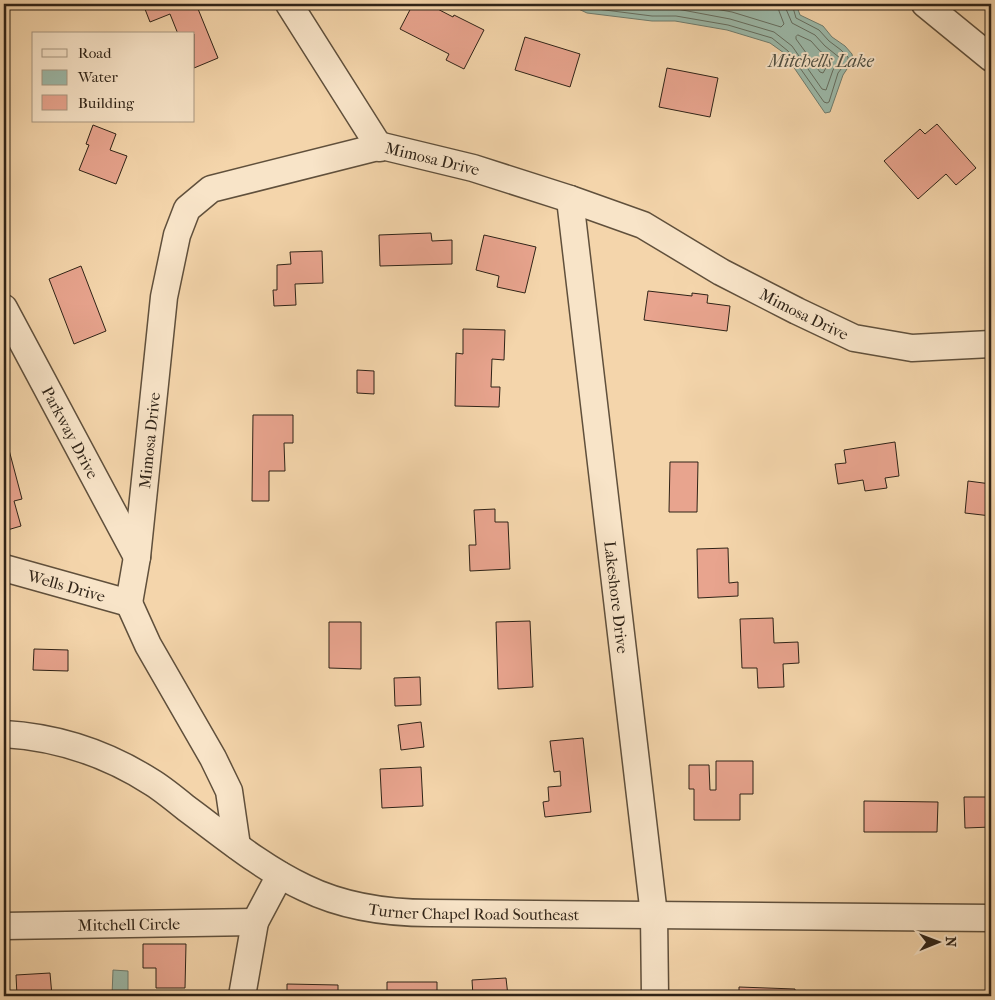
<svg xmlns="http://www.w3.org/2000/svg" width="995" height="1000" viewBox="0 0 995 1000" font-family="'IM FELL French Canon',serif">
  <style>
    .water { fill: #9cb9a9; stroke: #707d6f }
    .lines { fill: none; stroke-linecap: round; stroke-linejoin: round }
    .shore { stroke: #666e60; stroke-width: 1 }
    .building { fill: #e8a48e; stroke: #2f2317 }
    .minor-casing { stroke: #60503c; stroke-width: 29 }
    .minor { stroke: #f8e4c8; stroke-width: 26 }
    .labels { text-anchor: middle; stroke-width: 4; stroke-linejoin: round; paint-order: stroke }
    .street-label { font-size: 16px; fill: #2f2317; stroke: #f8e4c8 }
    .water-label { font-size: 18px; font-style: italic; fill: #505043; stroke: #f8e4c8 }
  </style>
  <rect width="100%" height="100%" fill="#f4d5ab"/>
  <filter id="stains"><feTurbulence type="fractalNoise" baseFrequency=".004" numOctaves="4"/><feColorMatrix values="0 0 0 0 .2 0 0 0 0 .09 0 0 0 0 .02 0 0 0 .5 -.17"/></filter>
  <radialGradient id="worn" r=".72"><stop offset=".6" stop-color="#630" stop-opacity="0"/><stop offset="1" stop-color="#630" stop-opacity=".3"/></radialGradient>
  <!-- water -->
  <path class="water" d="M568 4H796L800 15 823 26 832 37 845 46 852 54 853 60 843 75 830 112 825 113 784 53 770 43 727 30 675 21H652L587 13Z
    M113 970 128 971V996H112Z"/>
  <g class="lines">
    <!-- shore -->
    <path class="shore" d="M580 4 589 8 652 16H676L728 25 772 38 788 51 824 102 827 103 829 102 838 73 848 60V57L841 50 829 41 819 30 796 18 792 4
      M604 4 653 9H677L730 19 774 32 792 46 822 89 826 90 833 70 840 60V58L825 46 815 35 792 23 786 9 785 4
      M688 4 732 12 781 27 784 24 779 11 778 4
      M798 35 811 41 819 50 830 59V61L823 73 820 72 796 39V37Z"/>
  </g>
  <!-- building -->
  <path class="building" d="M143 4H196L218 58 194 68V34H178L170 14 150 22Z
    M413 4H428L453 17 454 15 484 30 464 69 446 60 449 54 400 29Z
    M525 37 580 54 570 87 515 70Z
    M667 68 718 78 710 117 659 107Z
    M937 124 976 168 956 185 946 174 918 199 884 161 920 129 925 134Z
    M93 125 116 134 110 150 127 156 116 184 79 170 89 145 86 144Z
    M431 233 432 241 452 240V264L380 266 379 235Z
    M484 235 536 247 525 293 497 287 499 276 476 270Z
    M322 251 323 283 295 284 296 305 274 306 273 290H277V265L291 264 290 252Z
    M81 266 106 331 74 344 49 279Z
    M648 291 692 296V293L708 295 707 303 730 306 727 331 644 320Z
    M463 329 505 330 504 360 492 359 491 387H500L499 407 455 406 456 353 463 354Z
    M357 370 374 371V394L357 393Z
    M253 415H293V443H284L285 471H269V501H252Z
    M4 431 22 499 14 501 21 526 4 531Z
    M895 442 899 476 885 478 887 488 865 491 863 480 838 484 835 464 846 463 844 450Z
    M670 462H698L697 512H669Z
    M968 481 991 484V516L965 513Z
    M495 509V522H508L510 569 470 571 469 545H476L474 510Z
    M728 548 729 583 738 582V596L698 598 697 549Z
    M773 618 774 643 798 642 799 663 783 664 784 687 758 688 757 668H742L740 619Z
    M530 621 533 687 498 689 496 622Z
    M329 622H361V669L329 668Z
    M34 649 68 650V671L33 670Z
    M420 677 421 705 395 706 394 678Z
    M421 722 424 747 401 750 398 725Z
    M583 738 591 812 545 817 543 802 549 801 548 787 561 786 560 771 554 772 550 741Z
    M716 761H753V794H740V820H694V789H689V765H709L710 790H716Z
    M421 767 423 806 382 808 380 769Z
    M986 787H991V827L965 828 964 797H986Z
    M864 801 938 802 937 832H864Z
    M4 839 6 841 7 855 4 858Z
    M143 944H186L185 988H156V968H143Z
    M50 973 52 996H17L16 975Z
    M506 978 508 996H473L472 980Z
    M387 982H437V996H387Z
    M287 984 338 985V996H287Z
    M739 987 795 989V996H739Z
    M543 992 586 996H543Z"/>
  <g class="lines">
    <!-- minor casing -->
    <g class="minor-casing">
      <g id="minor">
        <path d="M289 4 380 148"/>
        <path d="M925 4 991 58"/>
        <path id="s1" d="M570 199 654 915 655 996"/>
        <path id="s2" d="M4 308 137 557"/>
        <path id="s3" d="M4 568 129 603"/>
        <path id="s4" d="M129 603 137 557 164 297 177 235 187 209 211 189 382 146 473 168 570 199 643 225 721 272 797 311 854 338 912 348 991 344"/>
        <path d="M129 603 148 645 213 758 229 791 237 846"/>
        <path id="s5" d="M4 734C57 737 108 754 153 783 164 790 175 799 186 808 224 836 262 868 305 888 344 907 387 913 430 913L991 918"/>
        <path id="s6" d="M4 926 255 922"/>
        <path d="M242 996 255 922 280 875"/>
      </g>
    </g>
    <!-- minor -->
    <use href="#minor" class="minor"/>
  </g>
  <g class="labels">
    <!-- street labels -->
    <g class="street-label">
      <text dy="6" stroke="none"><textPath href="#s4" startOffset="659">Mimosa Drive</textPath></text>
      <text dy="6" stroke="none"><textPath href="#s4" startOffset="1064">Mimosa Drive</textPath></text>
      <text dy="6" stroke="none"><textPath href="#s2" startOffset="141">Parkway Drive</textPath></text>
      <text dy="6" stroke="none"><textPath href="#s4" startOffset="164">Mimosa Drive</textPath></text>
      <text dy="6" stroke="none"><textPath href="#s3" startOffset="65">Wells Drive</textPath></text>
      <text dy="6" stroke="none"><textPath href="#s1" startOffset="401">Lakeshore Drive</textPath></text>
      <text dy="6" stroke="none"><textPath href="#s5" startOffset="516">Turner Chapel Road Southeast</textPath></text>
      <text dy="6" stroke="none"><textPath href="#s6" startOffset="125">Mitchell Circle</textPath></text>
    </g>
    <!-- water labels -->
    <g class="water-label">
      <text x="821" y="67">Mitchells Lake</text>
    </g>
  </g>
  <!-- margin -->
  <rect width="995" height="1000" fill="none" stroke="#f4d5ab" stroke-width="20"/>
  <rect x="5" y="5" width="985" height="990" fill="none" stroke="#2f2317" stroke-width="2.5"/>
  <rect x="10" y="10" width="975" height="980" fill="none" stroke="#2f2317"/>
  <!-- legend -->
  <rect x="32" y="32" width="162" height="90" fill="#f8e4c8" stroke="#a89781"/>
  <rect x="42" y="49" width="25" height="8" fill="#f8e4c8" stroke="#a89781"/>
  <text x="78" y="58" font-size="15" fill="#2f2317">Road</text>
  <rect x="42" y="70" width="25" height="15" fill="#9cb9a9" stroke="#a89781"/>
  <text x="78" y="82" font-size="15" fill="#2f2317">Water</text>
  <rect x="42" y="95" width="25" height="15" fill="#e8a48e" stroke="#a89781"/>
  <text x="78" y="108" font-size="15" fill="#2f2317">Building</text>
  <!-- north arrow -->
  <g transform="translate(938 942) rotate(89)" stroke="#f8e4c8" stroke-width="4" paint-order="stroke">
  <path d="M0-4L9 19L0 12L-9 19Z" fill="#2f2317"/>
  <text y="-8" font-size="14" font-weight="bold" text-anchor="middle" fill="#2f2317">N</text>
  </g>
  <rect width="100%" height="100%" filter="url(#stains)"/>
  <rect width="100%" height="100%" fill="url(#worn)"/>
</svg>
